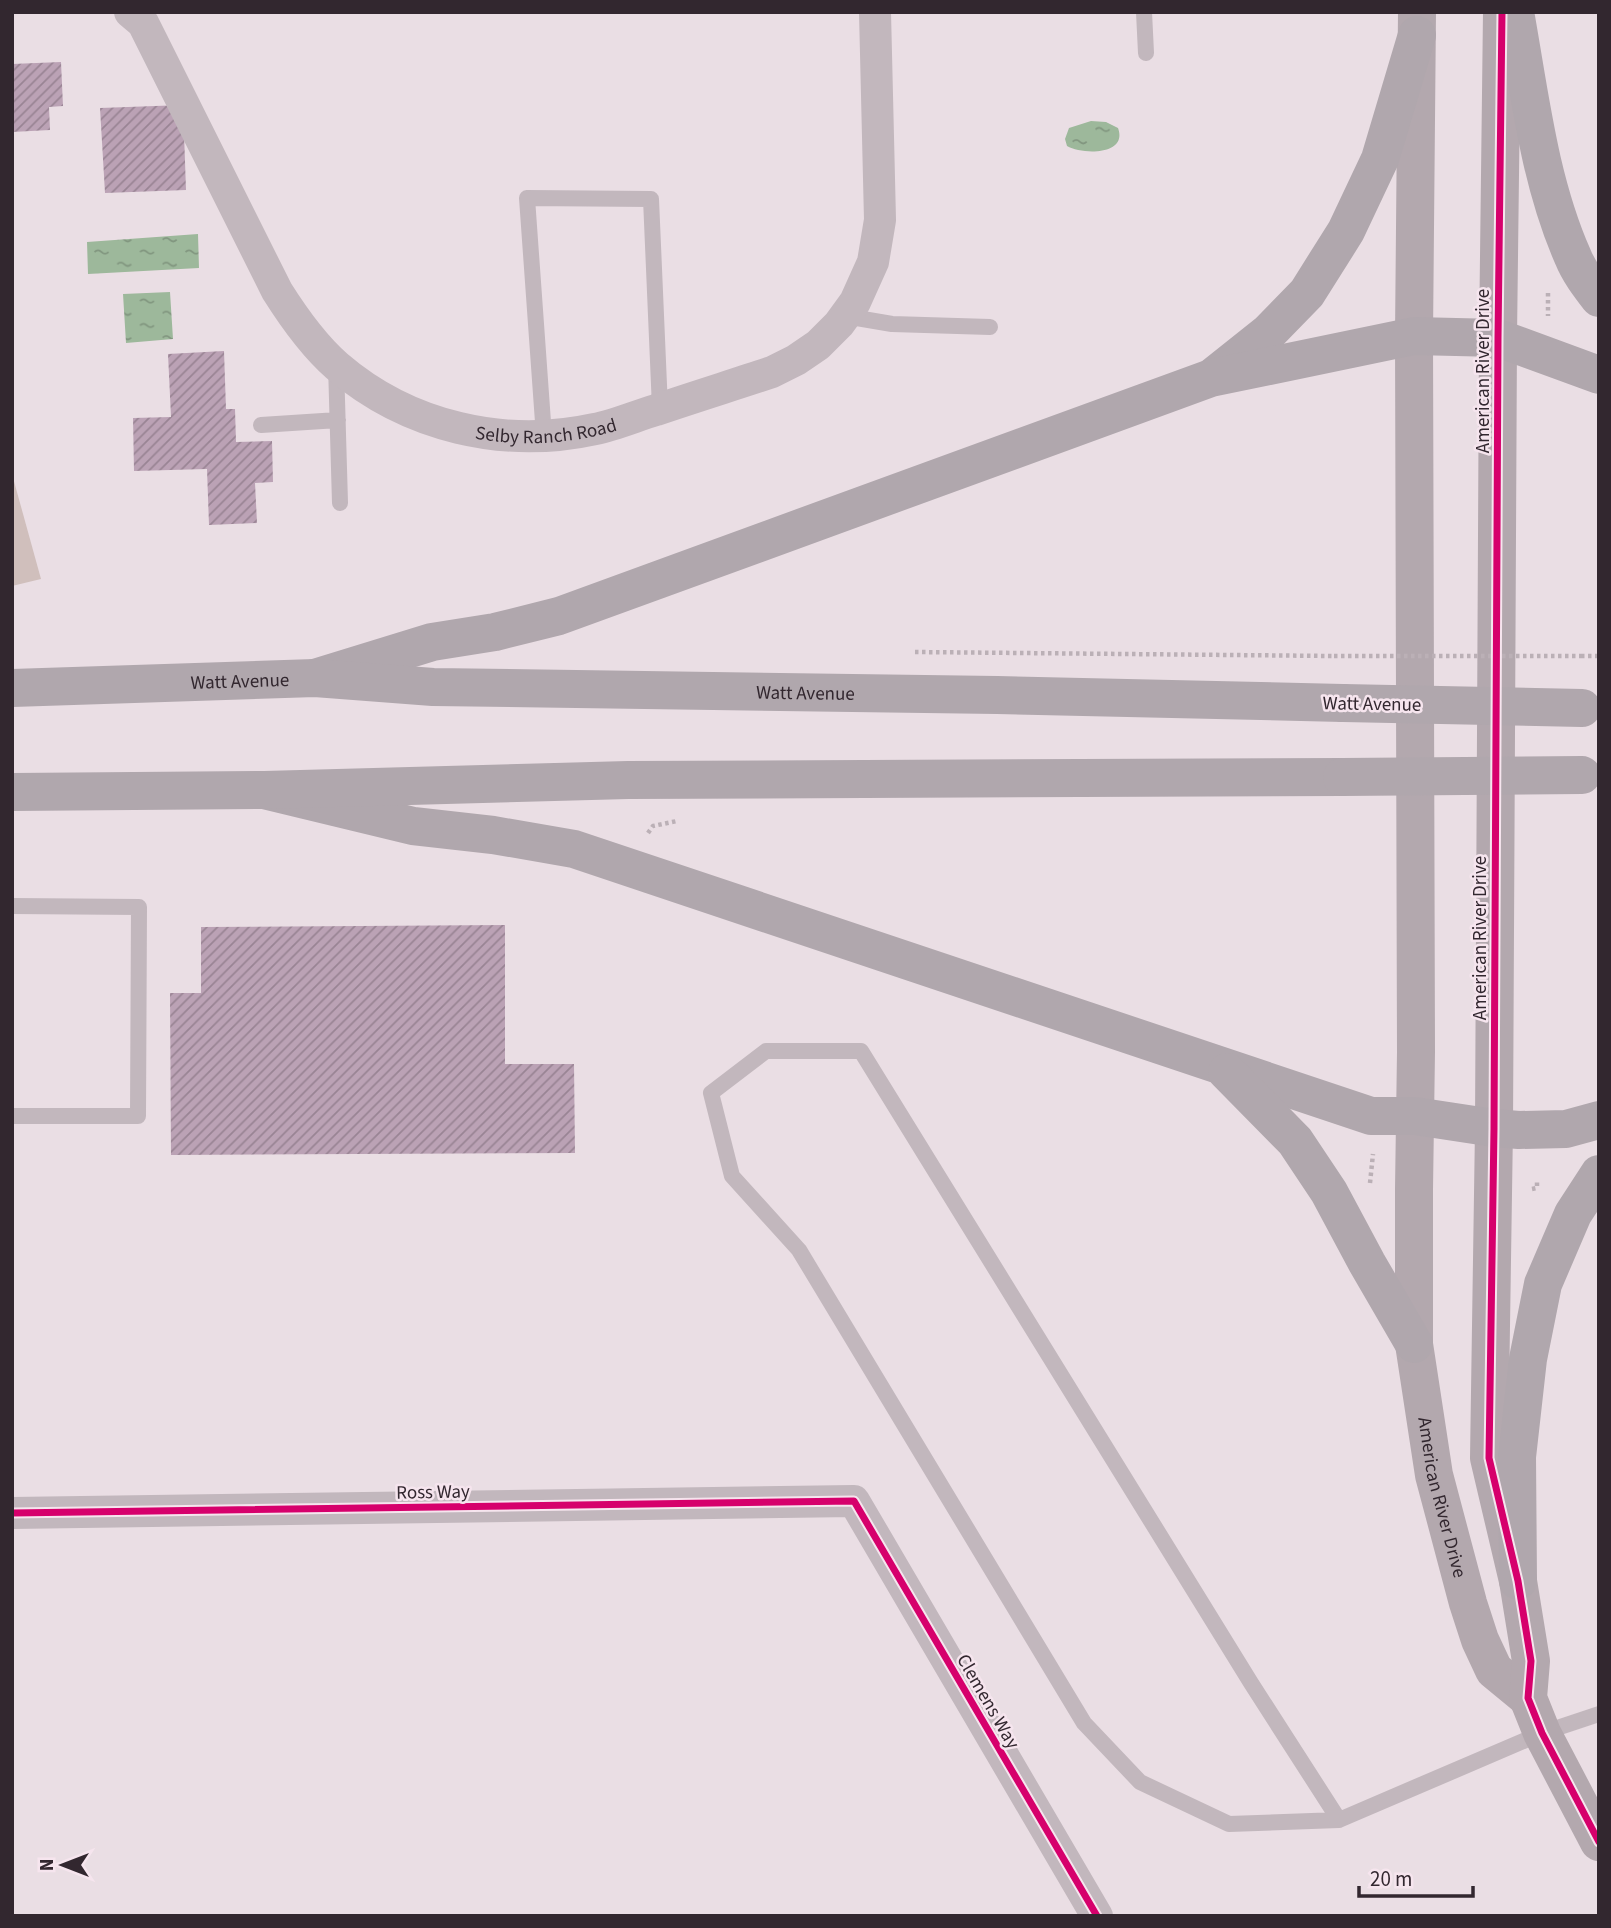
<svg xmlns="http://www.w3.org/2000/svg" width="1611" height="1928" viewBox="0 0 1611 1928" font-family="'Source Sans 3',sans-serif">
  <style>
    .park { fill: #d0bfbc }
    .water { fill: url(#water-ripples) }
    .building { fill: url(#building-hatch) }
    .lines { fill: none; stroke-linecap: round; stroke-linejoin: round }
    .path { stroke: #bbb0b6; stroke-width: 4.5; stroke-dasharray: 3.5 3.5; stroke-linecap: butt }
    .lane { stroke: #c2b7bd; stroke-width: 16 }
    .street { stroke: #c2b7bd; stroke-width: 32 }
    .secondary { stroke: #b3a8ae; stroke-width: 38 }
    .primary { stroke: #b0a7ad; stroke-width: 38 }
    .path-bridge { stroke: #bbb0b6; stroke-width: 4.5; stroke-dasharray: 3.5 3.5; stroke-linecap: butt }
    .primary-bridge { stroke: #b0a7ad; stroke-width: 38 }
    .cycleway-casing { stroke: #f6e5ee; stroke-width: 11 }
    .cycleway { stroke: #d6006c; stroke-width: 7 }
    .labels { text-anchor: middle; stroke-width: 5; stroke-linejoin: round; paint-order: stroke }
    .street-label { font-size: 19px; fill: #32272f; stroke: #f6e5ee }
  </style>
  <defs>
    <pattern id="water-ripples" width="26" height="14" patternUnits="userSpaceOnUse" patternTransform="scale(1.75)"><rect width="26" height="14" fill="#9db89b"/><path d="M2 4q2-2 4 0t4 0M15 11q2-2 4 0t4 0" fill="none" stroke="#81967f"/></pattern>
    <pattern id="building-hatch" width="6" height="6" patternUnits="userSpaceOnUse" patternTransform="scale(1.75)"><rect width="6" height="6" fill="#bba2b5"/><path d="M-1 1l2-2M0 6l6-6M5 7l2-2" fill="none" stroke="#998494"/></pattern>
  </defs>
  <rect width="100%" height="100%" fill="#eadee4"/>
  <!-- park -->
  <path class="park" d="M12 474 41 579 12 586Z"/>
  <!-- water -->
  <path class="water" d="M1091 121 1106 122 1118 128C1128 155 1083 155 1067 146L1065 139 1069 128Z
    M198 234 199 268 88 274 87 242Z
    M170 292 173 339 126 343 123 294Z"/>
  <!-- building -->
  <path class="building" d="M61 62 63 106 49 107 50 130 12 132V64Z
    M183 105 186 190 105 193 100 108Z
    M224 351 226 409H235L236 442 272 441 273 482 255 483 257 523 209 525 207 469 134 471 133 418 171 417 168 354Z
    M505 925V1064H574L575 1153 171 1155 170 993H201V927Z"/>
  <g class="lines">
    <!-- path -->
    <path class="path" d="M1548 293V316
      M915 652 1334 656
      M1581 656H1599
      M648 833 653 826 677 821
      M1370 1183 1373 1154
      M1532 1189 1537 1188V1179"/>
    <!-- lane -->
    <path class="lane" d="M1144 12 1146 53
      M845 316 892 324 990 327
      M336 365 340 503
      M261 425 338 420
      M544 436 527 198 651 199 660 408
      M12 906 139 907 138 1116H12
      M1339 1820 1251 1683 861 1051H766L711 1093 732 1176 799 1250 1084 1723 1140 1782 1229 1824 1339 1820 1542 1733 1599 1714"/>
    <!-- street -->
    <g class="street">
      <path id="s1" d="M130 12 143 23 277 291C294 318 313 345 337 366 408 427 504 449 595 429 615 425 636 416 656 410 694 397 733 385 772 372L796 360 818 345 839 324 855 302 873 262 880 220 875 12"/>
      <path d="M12 1513 854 1501 1097 1916"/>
    </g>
    <!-- secondary -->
    <g class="secondary">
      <path id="s2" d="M1417 12 1414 336 1416 1052 1414 1189V1344L1434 1475 1468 1603 1480 1640 1494 1670 1528 1698"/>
      <path d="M1502 12 1498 338 1494 1128 1489 1458 1518 1581 1531 1661 1528 1698 1542 1733 1599 1842"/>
    </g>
    <!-- primary -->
    <g class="primary">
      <path d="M1515 12C1530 95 1539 180 1573 257 1579 272 1589 285 1599 298"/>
      <path d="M1215 375 1269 332 1307 293 1346 231 1380 159 1417 35"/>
      <path d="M315 678 432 642 495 632 559 616 1211 378 1414 336 1498 338 1599 375"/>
      <path id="s3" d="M12 688 315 678 433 687 997 695 1343 703"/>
      <path d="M264 790 413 826 493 835 574 849 1371 1116H1415L1494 1128 1519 1130 1566 1129 1599 1120"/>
      <path d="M12 792 264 790 628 780 1342 777"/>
      <path d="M1227 1072 1295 1141 1329 1192 1367 1263 1414 1344"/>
      <path d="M1518 1581 1517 1457 1528 1359 1543 1284 1573 1214 1599 1174"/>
    </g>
    <!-- path-bridge -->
    <path class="path-bridge" d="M1334 656H1581"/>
    <!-- primary-bridge -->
    <path class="primary-bridge" d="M1343 703 1582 708
      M1342 777 1582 775"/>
    <!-- cycleway casing -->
    <g class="cycleway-casing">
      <path id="cycleway" d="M1502 12 1498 338 1494 1128 1489 1458 1518 1581 1531 1661 1528 1698 1542 1733 1599 1842
        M12 1513 854 1501 1097 1916"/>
    </g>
    <!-- cycleway -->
    <use href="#cycleway" class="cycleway"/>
  </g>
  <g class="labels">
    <!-- street labels -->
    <g class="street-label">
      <text transform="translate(1482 371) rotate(-90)" y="7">American River Drive</text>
      <text dy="7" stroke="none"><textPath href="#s1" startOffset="639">Selby Ranch Road</textPath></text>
      <text dy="7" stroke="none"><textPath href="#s3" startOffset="228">Watt Avenue</textPath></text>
      <text dy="7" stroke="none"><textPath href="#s3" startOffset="794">Watt Avenue</textPath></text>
      <text transform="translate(1372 703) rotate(1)" y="7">Watt Avenue</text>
      <text transform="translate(1479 938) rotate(-90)" y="7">American River Drive</text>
      <text transform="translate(433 1491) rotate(-1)" y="7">Ross Way</text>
      <text dy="7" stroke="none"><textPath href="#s2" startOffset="1488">American River Drive</textPath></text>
      <text transform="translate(989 1701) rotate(60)" y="7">Clemens Way</text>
    </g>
  </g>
  <!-- border -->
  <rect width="1611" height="1928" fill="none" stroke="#32272f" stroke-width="28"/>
  <!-- north arrow -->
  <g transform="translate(63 1865) rotate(270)" stroke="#f6e5ee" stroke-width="5" paint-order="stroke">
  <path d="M0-5L12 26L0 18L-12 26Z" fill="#32272f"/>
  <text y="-10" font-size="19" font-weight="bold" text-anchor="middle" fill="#32272f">N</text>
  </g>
  <!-- scale -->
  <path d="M1359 1886v10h114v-10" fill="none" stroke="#32272f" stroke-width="3.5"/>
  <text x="1370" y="1886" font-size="21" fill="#32272f" stroke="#f6e5ee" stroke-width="5" paint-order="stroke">20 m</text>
</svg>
